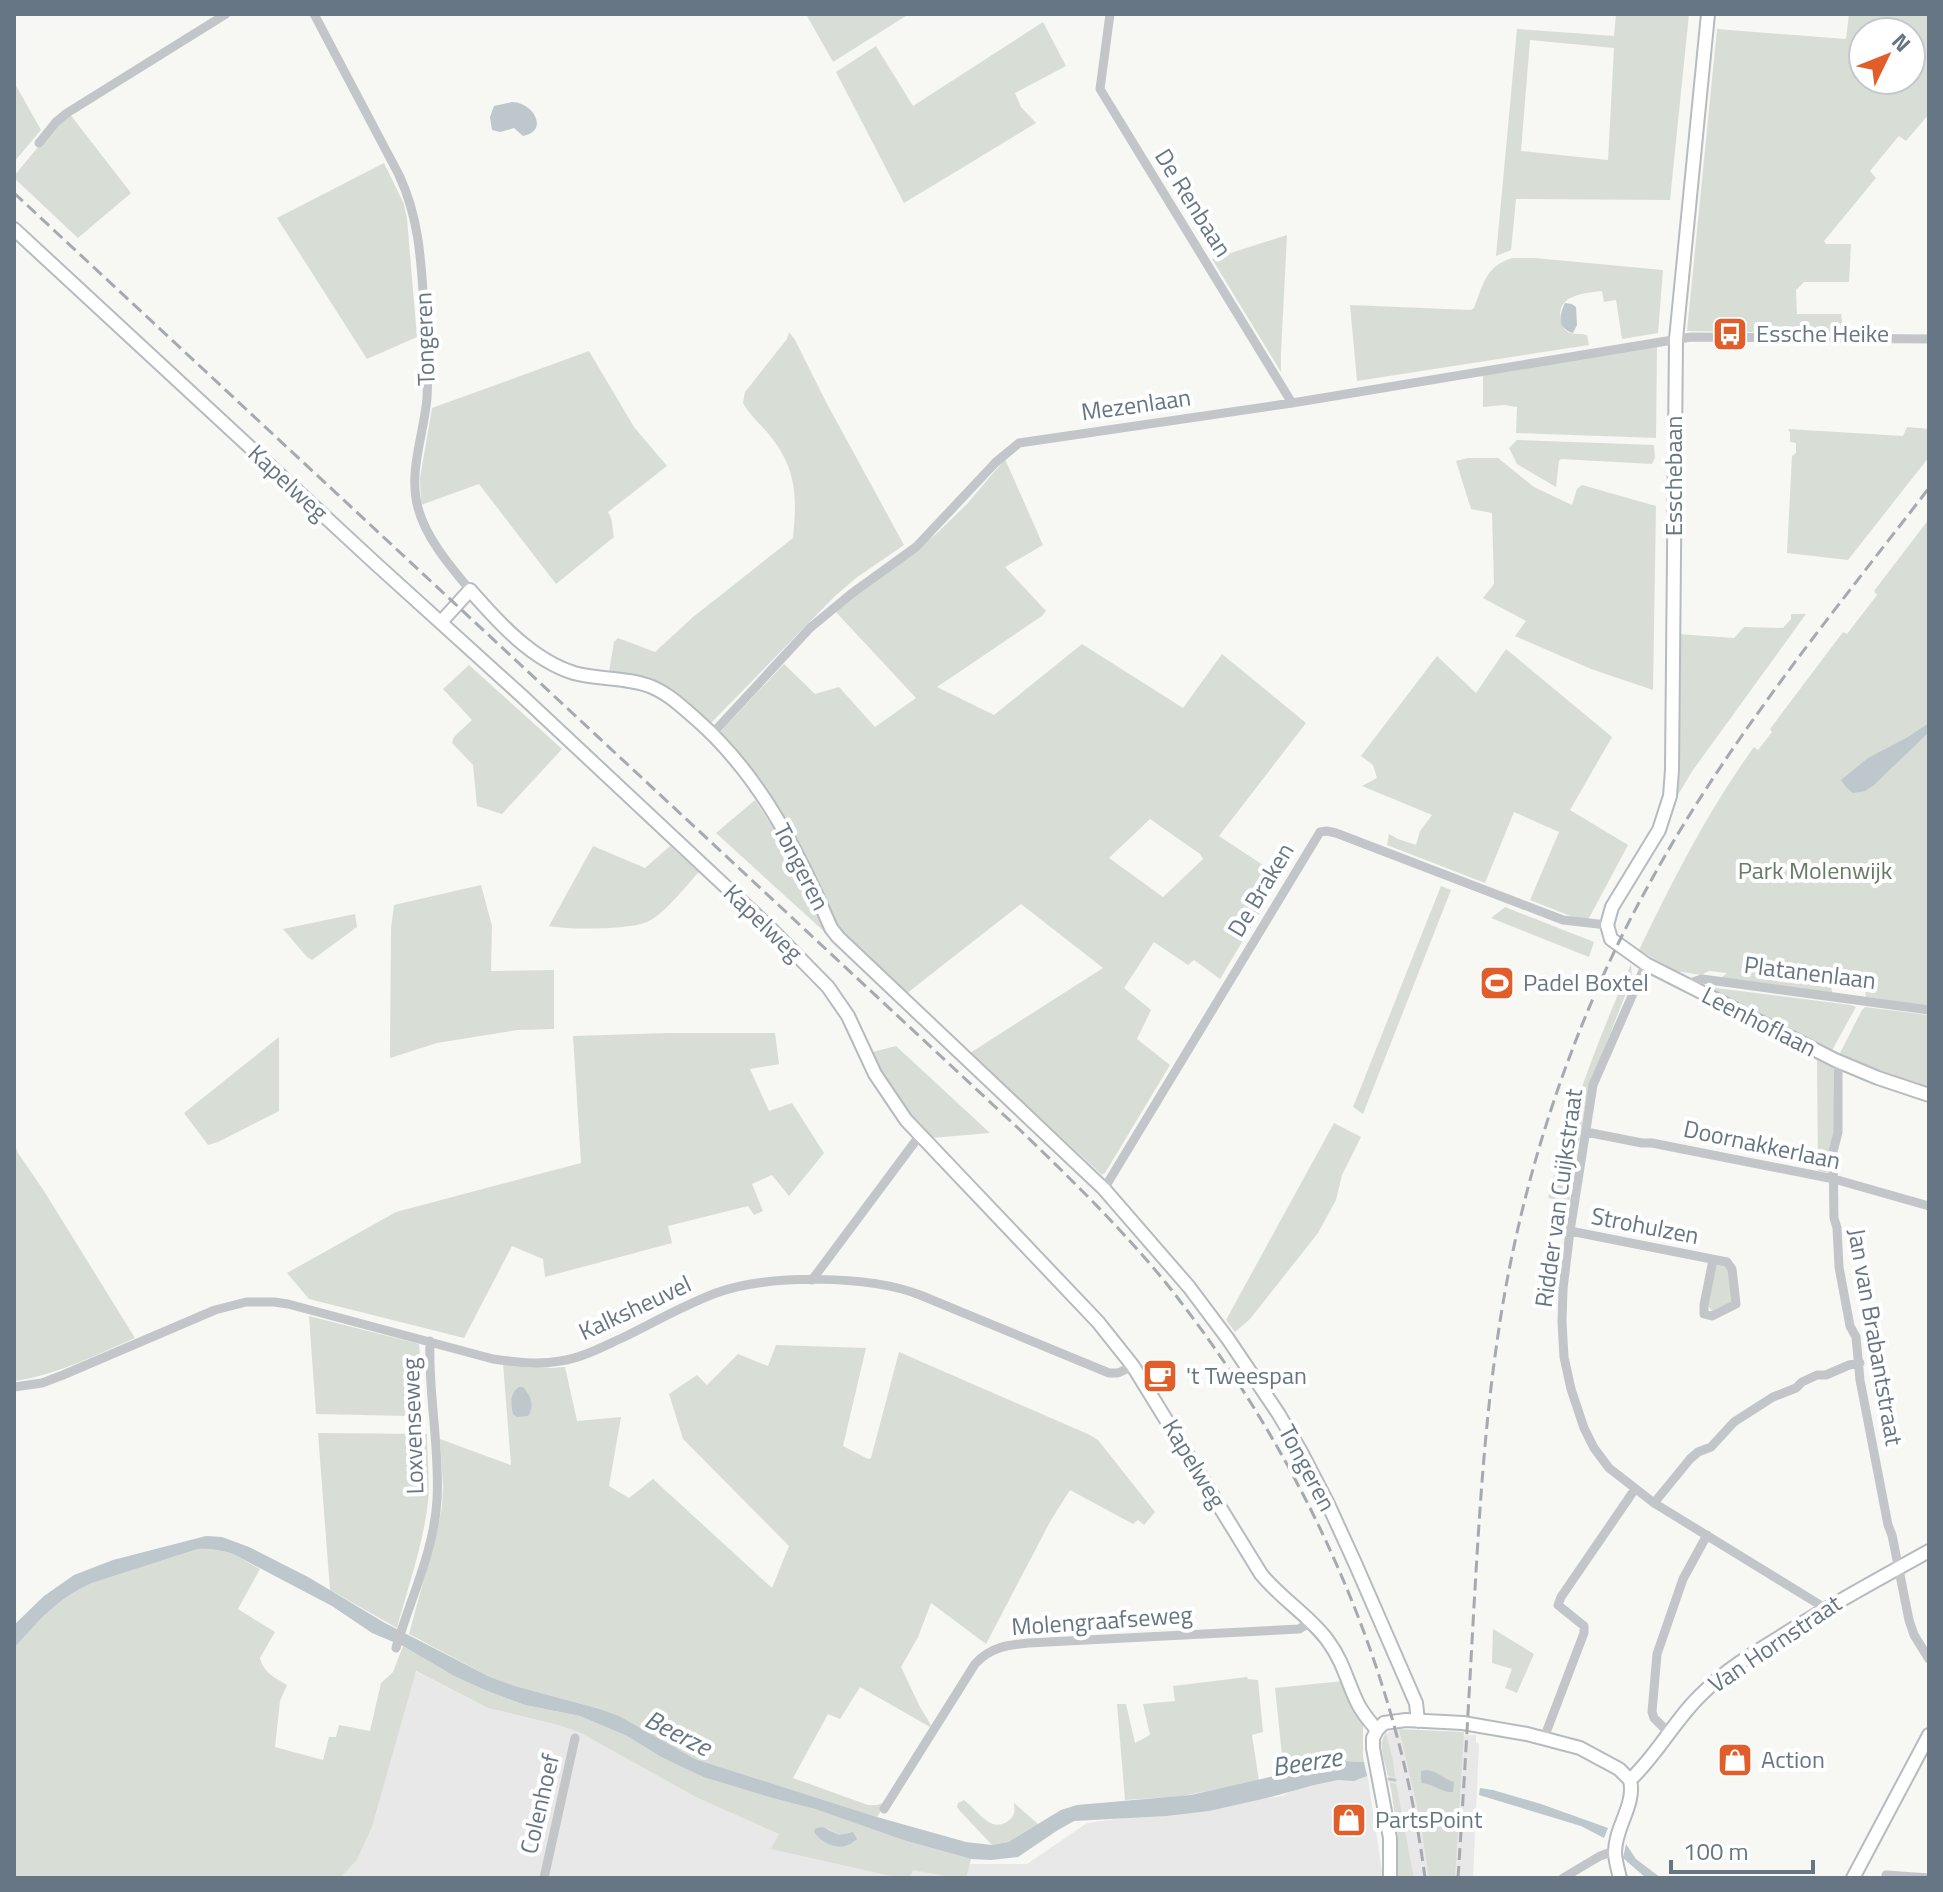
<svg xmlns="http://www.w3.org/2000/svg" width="1943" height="1892" viewBox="0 0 1943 1892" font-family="'Titillium Web',sans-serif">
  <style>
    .built { fill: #e7e8e7 }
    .green { fill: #d8ded5; fill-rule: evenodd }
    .water { fill: #bdc7cc }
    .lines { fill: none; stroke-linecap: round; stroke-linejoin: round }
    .stream { stroke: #bdc7cc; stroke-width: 3 }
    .secondary-casing { stroke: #b6bbc0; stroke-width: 16 }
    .street { stroke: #c2c6c9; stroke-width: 9 }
    .secondary { stroke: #fff; stroke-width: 12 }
    .rail { stroke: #a5aab0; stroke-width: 3; stroke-dasharray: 12 6; stroke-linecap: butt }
    .labels { text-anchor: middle; stroke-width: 8; stroke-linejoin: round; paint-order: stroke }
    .street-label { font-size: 24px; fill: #667684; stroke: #fff }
    .poi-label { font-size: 24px; fill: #667684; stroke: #fff; text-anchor: start }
    .park-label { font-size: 24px; fill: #687c65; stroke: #fff }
    .water-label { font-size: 26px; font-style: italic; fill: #627780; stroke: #fff }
  </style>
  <rect width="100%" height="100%" fill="#f7f7f4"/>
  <!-- built -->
  <path class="built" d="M415 1671 488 1708 558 1725 581 1733 605 1745 964 1864H1027L1087 1823 1282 1796 1328 1772H1367L1383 1878H340L357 1860 372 1827Z
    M1399 1729 1401 1735H1476V1743L1479 1744 1473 1878H1414L1397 1788 1391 1790 1381 1743 1384 1736 1389 1732Z"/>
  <!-- green -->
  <path class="green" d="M806 14H909L833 62Z
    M1616 14H1689L1670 200 1516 199 1511 250 1496 256 1517 29 1614 36ZM1530 40 1614 48 1608 160 1521 151Z
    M1849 14H1929V114L1906 141 1899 136 1898 137 1870 171 1876 178 1824 241 1826 244H1851L1849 282H1804L1796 290 1797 314H1841L1842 321 1841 334 1687 331 1717 29 1846 39ZM1911 32V80H1863V32Z
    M1043 22 1066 66 1015 93 1021 107 1036 123 904 203 836 72 876 46 913 106Z
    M14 82 41 130 14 162Z
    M69 113 131 193 78 238 14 178V176L52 130Z
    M384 163 404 204 407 219 417 337 367 359 277 218Z
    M1287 235 1281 353V372L1212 259Z
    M1513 258H1535L1663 270 1658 333 1622 339 1616 300 1604 302 1602 291C1584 293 1555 295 1561 321 1563 326 1563 329 1568 332 1573 335 1581 333 1587 335L1589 345 1357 381 1350 305 1471 310 1474 308C1483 285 1486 265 1513 258Z
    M789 332 795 340 826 402 904 545 856 578 835 596 709 725C694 712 683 695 666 685 650 675 627 674 609 672L614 642 618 638 655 652 693 617 793 538C797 498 797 470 771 437 762 425 750 416 743 403L745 392 787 339Z
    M1657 346 1656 438 1516 433 1517 407 1504 405 1483 407V374Z
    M589 351 634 427 667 466 608 512C613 519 612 528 614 537L556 584 479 484 421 505 420 478 432 408Z
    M1907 427 1929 429V457L1848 560 1787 553 1792 456 1796 453V443L1790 442V433L1788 429 1903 436Z
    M1517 440 1654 445 1655 458 1652 464 1561 459 1559 461 1556 487 1517 464 1509 448Z
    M1468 458H1498L1534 487 1572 505 1577 489 1582 485 1656 506 1653 690 1591 669 1515 636 1526 621 1483 598 1494 584 1492 513 1471 509 1456 461Z
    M1005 459 1043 545 1005 567 1046 611 1042 616 937 687 994 715 1082 644 1183 708 1222 654 1306 723 1219 836 1281 877 1220 979 1194 960 1188 965 1154 942 1124 988 1151 1010 1137 1039 1170 1065 1105 1173 1102 1175 970 1053 1103 968 1021 904 906 994 836 928 720 735 722 730 784 664 815 694 839 687 875 727 916 698 835 611 935 535 967 504ZM1150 819 1200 854 1203 859 1163 897 1109 858Z
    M1929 519V1006L1866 997 1865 991 1831 987 1833 994 1721 978 1727 973 1709 971 1701 975 1676 971 1639 950C1673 880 1708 810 1754 747L1758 750 1772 732 1770 729 1843 632 1847 634 1877 595 1874 591Z
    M1791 614H1806L1693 770 1673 803 1677 634 1734 638 1744 627 1783 628 1791 619Z
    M1506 649 1612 737 1570 810 1628 845 1588 920 1583 921 1530 900 1559 832 1514 812 1485 883 1387 845 1389 834 1398 839 1416 845 1420 831 1432 815 1362 786 1377 778 1373 765 1361 756 1437 656 1476 693Z
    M469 665 562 749 502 814 477 806 473 765 452 743 454 737 472 720 443 689Z
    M755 800 777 834 800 883 828 935 716 833Z
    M593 846 645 868 670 846 699 872C686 886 665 913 649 921 633 930 569 930 549 926Z
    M481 885 492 926 491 971 554 970V1029L518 1030 437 1043 390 1058 391 929 394 905Z
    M1441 886 1451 890 1363 1114 1353 1107Z
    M1505 907 1594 942 1589 957 1491 918Z
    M355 914 357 927 312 960 307 957 283 929Z
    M1631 964 1632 978 1590 1085 1586 1100 1569 1202 1548 1198C1568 1118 1598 1040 1631 964Z
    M1700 986 1851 1005 1856 1007 1830 1054Z
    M1865 1007 1929 1015V1089L1877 1073 1838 1057 1862 1010Z
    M669 1033H775L779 1064 750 1069 769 1111 792 1103 824 1153 789 1196 772 1175 752 1184 763 1211 754 1215 748 1206 668 1226 672 1243 545 1277 543 1259 512 1246 464 1338 309 1299 287 1273 396 1212 581 1163 573 1036Z
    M279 1037V1111L218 1142 208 1145 184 1113Z
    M896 1046 990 1133 932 1138 892 1094 869 1053Z
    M1817 1060 1833 1068 1835 1149 1829 1165V1173L1818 1171Z
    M1334 1123 1361 1137 1342 1175 1336 1200 1318 1233 1250 1319 1235 1332 1226 1320Z
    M14 1143 18 1153 44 1191 135 1338C96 1355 57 1375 14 1381Z
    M1720 1264 1727 1266 1733 1301 1712 1311 1707 1305 1716 1266Z
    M309 1316 419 1344 421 1365H404L408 1416 316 1414Z
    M776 1345 866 1348 843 1446 868 1459 871 1458 899 1352 1090 1435 1098 1440 1155 1512 1144 1525 1138 1520 1133 1524 1070 1490 1051 1520 986 1644 931 1603 918 1637 901 1667 920 1707 931 1725 930 1727 860 1687 840 1719 828 1714 793 1778 868 1805H877L886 1802 877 1817 695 1759 618 1716 600 1709 515 1686 490 1677 409 1634 438 1527 442 1507 443 1486 440 1439 511 1465 503 1363 551 1368 565 1367 577 1421 621 1417 609 1486 629 1498 653 1479 772 1588 789 1546 683 1439 669 1394 697 1375 707 1385 738 1354 768 1366Z
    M318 1433 427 1434C427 1457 430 1480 428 1502 423 1545 408 1587 397 1628L330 1590Z
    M212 1548 233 1554 260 1569 238 1609 275 1632 260 1658C264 1673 274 1677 287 1685L280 1701 275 1747 323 1760 329 1737H336L339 1725 370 1731 381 1683 393 1672 403 1646 454 1676 485 1690 525 1705 580 1716 627 1736 661 1757 703 1777 772 1798 815 1809 903 1840 971 1859 966 1878H956L913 1870 910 1878H900L771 1849 779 1834 698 1798 581 1733 558 1725 488 1708 416 1671 372 1827 357 1860 340 1878H14V1648C41 1619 55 1600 92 1583L198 1549ZM827 1828 839 1835 850 1832 855 1842 838 1847Z
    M1493 1629 1534 1654 1517 1693 1505 1688 1512 1669 1492 1663Z
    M1247 1677 1248 1679 1258 1680 1263 1732 1252 1735 1259 1781 1183 1796 1125 1800 1117 1704H1126L1135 1743 1150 1735 1143 1704 1175 1701 1173 1686Z
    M1343 1681 1352 1705 1363 1724V1756L1364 1762 1344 1761 1345 1765 1310 1768 1284 1775 1275 1688Z
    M1399 1729 1464 1732 1455 1878H1429L1420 1819Z
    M1386 1733 1393 1760 1395 1777 1388 1776C1385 1762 1377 1746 1386 1733Z
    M1390 1782 1396 1784 1397 1787 1414 1878H1398V1838Z
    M964 1800C977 1809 990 1834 1008 1821 1015 1816 1015 1811 1014 1803L1038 1824 1008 1842 992 1845 959 1810 957 1807 958 1803Z"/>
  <!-- water -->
  <path class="water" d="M512 102C533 102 550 131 523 136L514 128 500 132 492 130 490 117 494 106Z
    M1565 303 1572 304 1576 307 1577 325 1573 333C1557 329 1559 315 1565 303Z
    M1929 723V732L1874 785 1865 791 1853 793 1846 787 1841 780 1868 758 1908 737Z
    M519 1387H523C531 1396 535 1406 528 1416L517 1417 513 1414C511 1404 509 1394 519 1387Z
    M206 1536 222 1537 249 1547 308 1577 385 1623 490 1677 515 1686 600 1709 619 1716 695 1759 877 1817 966 1842 992 1845 1008 1842 1061 1810 1077 1805 1191 1795 1310 1768 1344 1765 1343 1761 1364 1762 1367 1776 1354 1781 1338 1780 1314 1785 1271 1797 1209 1811 1166 1816 1074 1821 1058 1830 1018 1857 991 1860 971 1859 903 1840 815 1809 772 1798 703 1777 661 1757 627 1736 580 1716 525 1705 485 1690 454 1676 403 1646 372 1633 332 1606 233 1554C221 1550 211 1548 198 1549L92 1583C55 1600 41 1619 14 1648V1625L44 1596 74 1575 113 1560Z
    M1426 1770C1438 1771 1443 1779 1454 1782L1453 1792C1442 1793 1434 1784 1422 1783L1421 1780V1771Z
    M1480 1788 1493 1790 1541 1804 1608 1828 1604 1838 1581 1826 1479 1795Z
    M822 1827 839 1835 853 1832 857 1839C843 1853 824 1846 814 1832L816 1828Z
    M1626 1844 1636 1859 1661 1878H1646L1623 1858Z"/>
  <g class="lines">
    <!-- stream -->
    <path class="stream" d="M1389 1779 1395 1780"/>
    <!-- secondary casing -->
    <g class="secondary-casing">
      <path id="secondary" d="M1708 14 1676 339 1672 770 1670 796 1659 830 1612 907 1607 925 1611 939 1646 964 1835 1060 1878 1078 1929 1095
        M14 229 375 563 523 697 772 930 828 987 848 1016 875 1074 906 1120 1098 1322 1133 1366 1261 1574C1281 1599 1310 1616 1328 1641 1344 1663 1347 1682 1358 1704 1363 1714 1370 1722 1377 1730
        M441 622 470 590C498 622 532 660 574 673 599 680 628 677 652 687 669 694 683 708 696 719 760 775 798 851 831 928L838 937 1104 1189 1189 1287 1228 1339 1278 1413 1300 1450 1328 1504 1355 1563 1416 1703 1418 1721
        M1377 1730 1384 1723 1406 1720 1463 1723 1527 1734 1580 1748 1619 1769 1630 1780
        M1377 1730 1373 1738V1748L1390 1838V1878
        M1630 1780C1659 1753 1676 1717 1705 1691 1727 1669 1754 1653 1780 1637 1828 1606 1879 1579 1929 1551
        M1620 1878C1618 1870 1615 1860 1615 1852 1615 1827 1636 1804 1630 1780
        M1853 1878 1929 1735"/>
    </g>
    <!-- street -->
    <path class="street" d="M314 14 399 175C419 218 421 259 424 306 426 337 429 368 427 398 424 434 408 472 418 508 426 538 450 566 470 590
      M1110 14 1100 89 1292 403
      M39 143 56 122 67 113 226 14
      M712 734 810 628 851 594 916 547 996 462 1019 443 1292 403 1691 337 1929 339
      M1646 964 1593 1085 1570 1231 1563 1289 1562 1322 1564 1357 1571 1389 1584 1428 1594 1448 1609 1468 1654 1503 1825 1608
      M1686 984 1702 979 1929 1010
      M1841 1062 1838 1069V1132L1833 1152 1834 1218 1837 1228 1839 1267 1850 1326 1856 1337 1860 1380 1888 1525 1892 1535 1909 1620 1914 1635 1929 1659
      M1586 1132 1642 1143H1652L1834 1179 1929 1206
      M1104 1189 1320 832 1327 831 1336 833 1563 920 1607 925
      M1570 1231 1727 1262 1732 1269 1736 1304 1712 1316 1704 1314V1305L1713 1260
      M812 1280 920 1135
      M14 1387 42 1383 63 1375 215 1310 246 1302H274L288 1304 493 1359C515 1362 538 1365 560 1361 582 1358 602 1347 622 1338 653 1323 684 1305 716 1293 768 1274 869 1275 920 1295L1109 1373H1118L1133 1366
      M1654 1503 1690 1459 1698 1452 1711 1447 1734 1422 1773 1397 1796 1388 1802 1382 1817 1375H1826L1849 1365 1860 1363
      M396 1648C410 1599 434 1552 437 1500 440 1447 428 1394 430 1341
      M1668 1732 1654 1718 1652 1712 1657 1654 1683 1579 1707 1535
      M1544 1738 1584 1633V1626L1558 1605 1561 1597 1635 1489
      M884 1809 975 1664C990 1647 1008 1645 1028 1643L1299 1629 1311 1622
      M1886 1875 1929 1878
      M544 1878 575 1738
      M1563 1878 1600 1856 1614 1851"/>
    <!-- secondary -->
    <use href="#secondary" class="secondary"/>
    <!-- rail -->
    <path class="rail" d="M14 193 1019 1129C1070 1178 1121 1228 1166 1283 1302 1454 1397 1661 1425 1878
      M1458 1878C1464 1787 1469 1696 1474 1606 1479 1520 1484 1434 1496 1349 1518 1185 1572 1021 1653 877 1730 738 1832 614 1929 488"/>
  </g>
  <!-- icons -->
  <defs>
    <g id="bus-square" transform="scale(1.8)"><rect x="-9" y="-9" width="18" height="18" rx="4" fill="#e15d2a" stroke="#fff"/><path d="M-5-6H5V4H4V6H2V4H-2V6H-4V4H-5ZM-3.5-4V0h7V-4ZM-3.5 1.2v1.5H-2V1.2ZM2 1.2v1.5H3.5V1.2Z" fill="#fff"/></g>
    <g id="stadium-square" transform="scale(1.8)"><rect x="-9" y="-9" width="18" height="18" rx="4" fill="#e15d2a" stroke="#fff"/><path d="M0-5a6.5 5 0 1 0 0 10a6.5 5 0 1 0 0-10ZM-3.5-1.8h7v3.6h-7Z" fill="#fff"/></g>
    <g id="cafe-square" transform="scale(1.8)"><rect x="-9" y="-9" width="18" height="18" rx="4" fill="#e15d2a" stroke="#fff"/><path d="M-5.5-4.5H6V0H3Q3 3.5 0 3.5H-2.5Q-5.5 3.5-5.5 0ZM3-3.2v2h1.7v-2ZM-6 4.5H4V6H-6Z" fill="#fff"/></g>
    <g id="shop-square" transform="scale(1.8)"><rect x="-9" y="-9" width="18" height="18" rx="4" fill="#e15d2a" stroke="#fff"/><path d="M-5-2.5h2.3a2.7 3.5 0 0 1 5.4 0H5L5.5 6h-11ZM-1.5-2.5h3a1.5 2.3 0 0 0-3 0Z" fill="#fff"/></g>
  </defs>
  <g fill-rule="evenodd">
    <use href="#bus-square" x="1730" y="334"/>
    <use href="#stadium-square" x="1497" y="983"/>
    <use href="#cafe-square" x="1160" y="1376"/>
    <use href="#shop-square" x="1735" y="1760"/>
    <use href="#shop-square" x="1349" y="1820"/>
  </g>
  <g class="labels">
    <!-- street labels -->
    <g class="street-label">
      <text transform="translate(1193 203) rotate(58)" y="8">De Renbaan</text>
      <text transform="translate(425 339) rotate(-92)" y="8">Tongeren</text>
      <text transform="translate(1136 405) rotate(-8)" y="8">Mezenlaan</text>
      <text transform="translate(1674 476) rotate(-90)" y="8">Esschebaan</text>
      <text transform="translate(288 483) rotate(43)" y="8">Kapelweg</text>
      <text transform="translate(801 867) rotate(63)" y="8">Tongeren</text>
      <text transform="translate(1261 890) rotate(-59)" y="8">De Braken</text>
      <text transform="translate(763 923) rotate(44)" y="8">Kapelweg</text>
      <text transform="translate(1810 973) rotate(7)" y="8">Platanenlaan</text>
      <text transform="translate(1759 1022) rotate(27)" y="8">Leenhoflaan</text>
      <text transform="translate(1762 1145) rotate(12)" y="8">Doornakkerlaan</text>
      <text transform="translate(1559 1198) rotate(-82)" y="8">Ridder van Cuijkstraat</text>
      <text transform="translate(1645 1226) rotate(11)" y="8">Strohulzen</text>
      <text transform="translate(635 1308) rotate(-25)" y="8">Kalksheuvel</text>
      <text transform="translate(1875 1337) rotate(80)" y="8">Jan van Brabantstraat</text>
      <text transform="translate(413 1426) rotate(-92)" y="8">Loxvenseweg</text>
      <text transform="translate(1194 1464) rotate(59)" y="8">Kapelweg</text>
      <text transform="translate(1307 1468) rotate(62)" y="8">Tongeren</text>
      <text transform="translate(1102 1621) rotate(-4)" y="8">Molengraafseweg</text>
      <text transform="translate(1775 1644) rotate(-34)" y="8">Van Hornstraat</text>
      <text transform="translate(540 1804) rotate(-77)" y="8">Colenhoef</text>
    </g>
    <!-- poi labels -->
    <g class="poi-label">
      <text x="1756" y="342">Essche Heike</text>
      <text x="1523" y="991">Padel Boxtel</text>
      <text x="1186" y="1384">'t Tweespan</text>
      <text x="1761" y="1768">Action</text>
      <text x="1375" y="1828">PartsPoint</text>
    </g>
    <!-- park labels -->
    <g class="park-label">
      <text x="1815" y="879">Park Molenwijk</text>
    </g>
    <!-- water labels -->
    <g class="water-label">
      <text transform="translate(678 1733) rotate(27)" y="9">Beerze</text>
      <text transform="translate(1307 1762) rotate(-9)" y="9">Beerze</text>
    </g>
  </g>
  <!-- border -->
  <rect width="1943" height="1892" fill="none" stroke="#667684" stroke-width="32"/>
  <!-- north arrow -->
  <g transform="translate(1887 56) rotate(47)"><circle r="38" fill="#ffffff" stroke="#c2c8ce" stroke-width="2"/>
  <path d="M0-6L14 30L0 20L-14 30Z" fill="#e15d2a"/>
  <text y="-12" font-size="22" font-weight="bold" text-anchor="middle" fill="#667684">N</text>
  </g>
  <!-- scale -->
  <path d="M1671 1860v12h142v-12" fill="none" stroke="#667684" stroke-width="4"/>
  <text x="1683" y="1860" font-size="24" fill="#667684" stroke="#ffffff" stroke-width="6" paint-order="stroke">100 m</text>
</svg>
